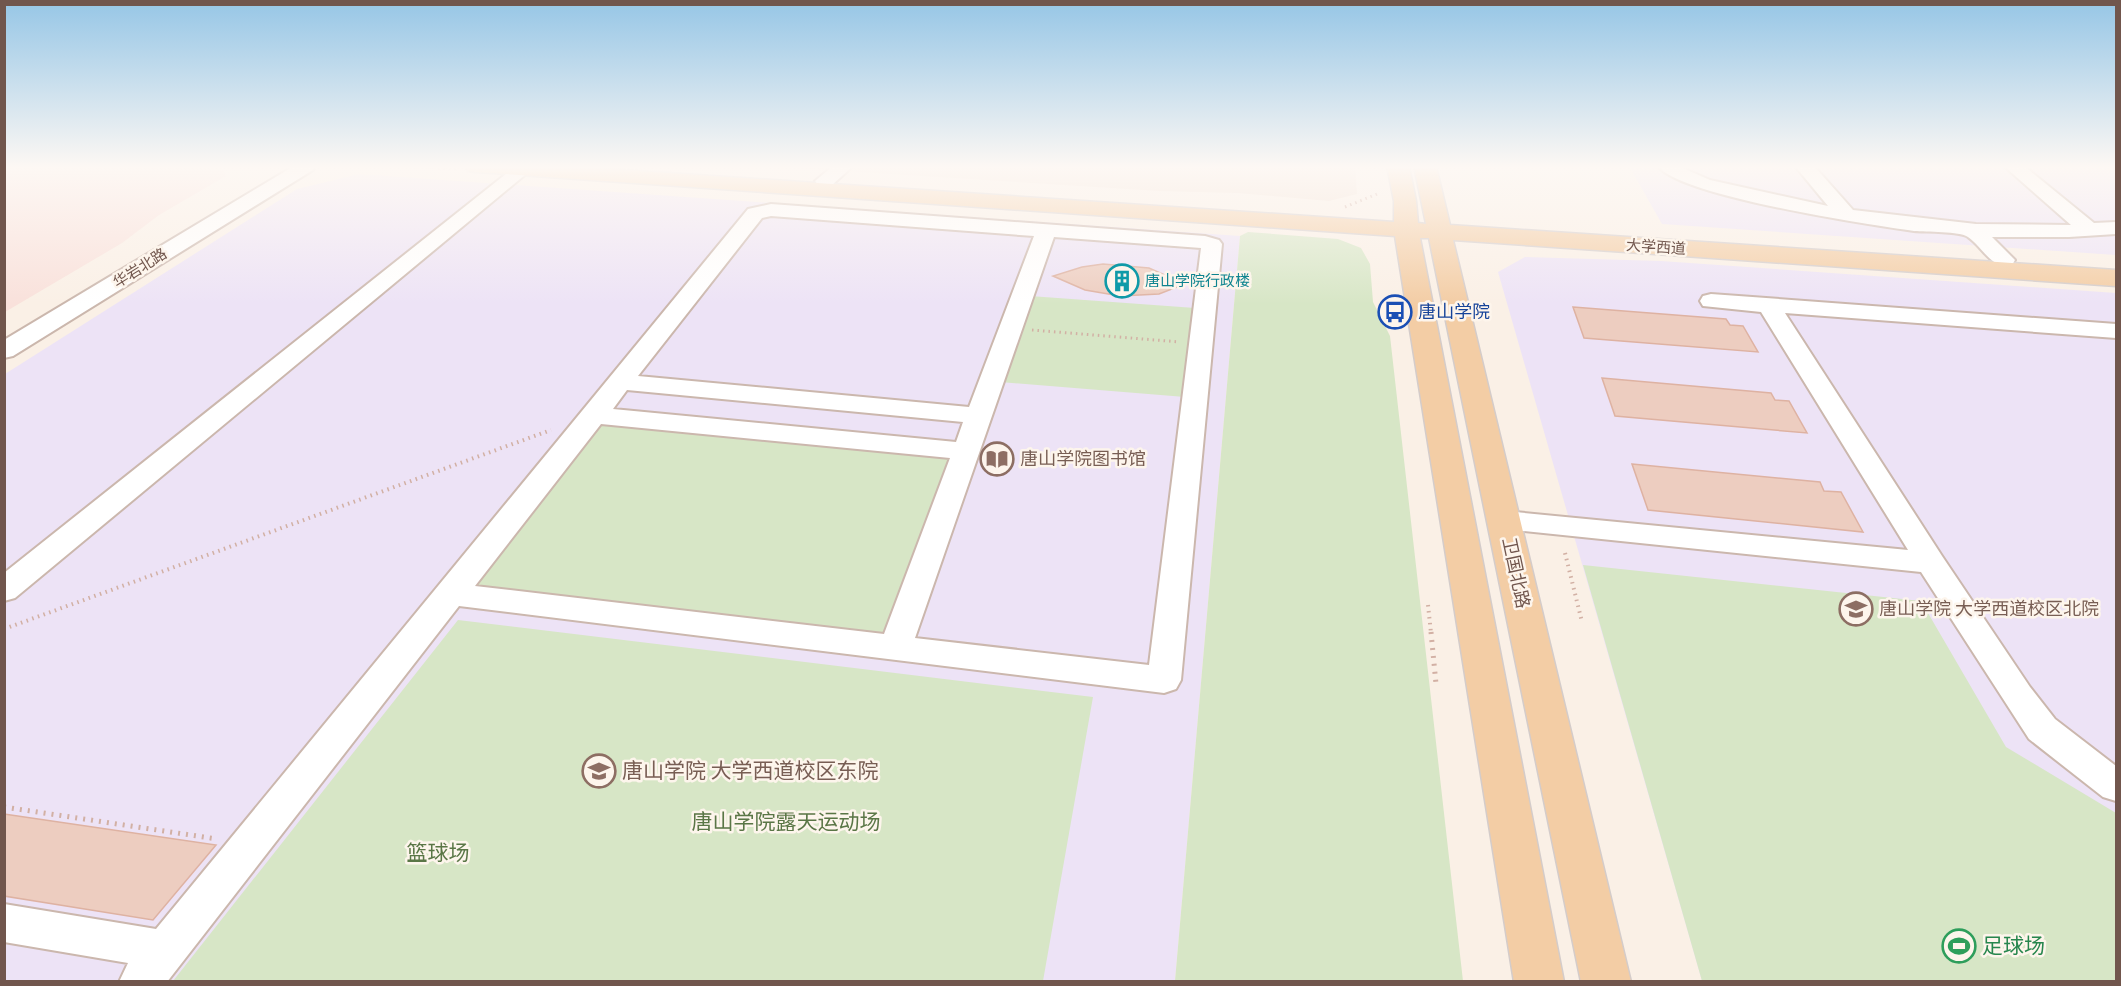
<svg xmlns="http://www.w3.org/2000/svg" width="2121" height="986" viewBox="0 0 2121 986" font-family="'Titillium Web','Noto Sans SC',sans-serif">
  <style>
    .residential { fill: #f1e1d5 }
    .commercial { fill: #f9e1db }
    .education { fill: #ede3f6 }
    .green { fill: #d7e6c6 }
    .building { fill: #edcdc0; stroke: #deb2a2; stroke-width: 1.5 }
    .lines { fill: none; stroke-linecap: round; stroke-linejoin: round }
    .minor-casing { stroke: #cbb7ad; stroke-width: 4 }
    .major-casing { stroke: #d4ccca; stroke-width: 3 }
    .path-far2 { stroke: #d2b0a4; stroke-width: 3; stroke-dasharray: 1.5 4; stroke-linecap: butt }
    .path-far1 { stroke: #d2b0a4; stroke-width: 4; stroke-dasharray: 1.5 4.5; stroke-linecap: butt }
    .path { stroke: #d2b0a4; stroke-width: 5; stroke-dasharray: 2 6; stroke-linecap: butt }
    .minor { fill: #fff; fill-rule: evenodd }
    .major { fill: #f3cda5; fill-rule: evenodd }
    .labels { text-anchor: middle; stroke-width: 5; stroke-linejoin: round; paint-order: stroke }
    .far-street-label { font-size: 15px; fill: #71564d; stroke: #fdf5ec }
    .far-culture-label { font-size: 15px; fill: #0d838f; stroke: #fdf5ec; text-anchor: start }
    .transit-label { font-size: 18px; fill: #164399; stroke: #fdf5ec; text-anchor: start }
    .education-label { font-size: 18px; fill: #785e54; stroke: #fdf5ec; text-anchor: start }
    .street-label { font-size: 18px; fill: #71564d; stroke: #fdf5ec }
    .near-education-label { font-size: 21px; fill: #785e54; stroke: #fdf5ec; text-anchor: start }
    .near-park-label { font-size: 21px; fill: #5a7646; stroke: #fdf5ec }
    .near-leisure-label { font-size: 21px; fill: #27864d; stroke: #fdf5ec; text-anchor: start }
  </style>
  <rect width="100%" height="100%" fill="#faf0e6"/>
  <!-- residential -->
  <path class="residential" d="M764 166H1355L1357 194 1329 201 1237 193 1159 191Z"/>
  <!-- commercial -->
  <path class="commercial" d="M4 166H158L223 170 226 176 159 215 122 243 5 312Z"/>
  <!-- education -->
  <path class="education" d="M1629 166H2116V255L1662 224Z
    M359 174 1240 236 1175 981 5 982V374L297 189Z
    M1525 257 1661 261 2116 293V981H1702L1498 272Z"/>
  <!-- green -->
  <path class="green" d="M1248 232 1338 239 1361 248 1370 264 1373 302 1390 336 1463 981H1175L1240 236Z
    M1030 296 1195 308 1185 397 1000 382Z
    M607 419 953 453 880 640 469 590Z
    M1583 565 1921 601 2006 747 2116 813V981H1702Z
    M458 620 1093 697 1043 981H173Z"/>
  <!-- building -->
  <path class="building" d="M1103 264 1149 268 1185 284 1159 294 1120 296 1085 290 1053 276 1082 267Z
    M1573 307 1726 319 1730 325 1743 326 1758 352 1584 338Z
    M1602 378 1771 393 1775 400 1789 401 1807 433 1615 416Z
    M1632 464 1820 482 1824 491 1841 492 1863 532 1648 510Z
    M4 814 216 845 153 920 4 896Z"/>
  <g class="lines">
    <!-- minor casing -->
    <g class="minor-casing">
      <path id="minor" d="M294 166H315L313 170 13 356 4 358V340Z
        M516 166H530L532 169 15 598 4 601V573Z
        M833 166H853L832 185H818L815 181Z
        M1658 166H1678L1710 180 1828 206 1795 166H1814L1853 210 1976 224 2071 225 2004 166H2024L2094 223 2116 222V234L2069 237H1992L2015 260 2012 265C1991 270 1983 247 1968 237 1960 231 1926 232 1914 231 1871 225 1679 196 1658 166Z
        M771 204 1205 236 1219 240 1222 244 1181 680 1176 689 1164 693 459 606 167 982H119L128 963 4 942V904L156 929 748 209ZM771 216 1034 236 969 407 638 376 762 218ZM1054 237 1201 248 1149 665 915 638ZM627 390 963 422 956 442 613 409ZM601 424 950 458 884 634 475 586Z
        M1711 294 2116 324V338L1785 313 1942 556 2030 687 2055 719 2116 766V801L2103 797 2029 739 1921 572 1494 528 1489 521 1494 514 1504 511 1908 550 1761 312 1703 306 1700 301 1703 296Z"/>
    </g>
    <!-- major casing -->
    <g class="major-casing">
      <path id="major" d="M465 166H566L1394 222V201L1387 166H1409L1416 201 1418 223 1426 224 1414 166H1436L1450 225 2116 270V286L1453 240 1631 982H1581L1429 238H1420L1564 982H1514L1395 236 476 172 468 171Z"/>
    </g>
    <!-- path-far2 -->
    <path class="path-far2" d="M405 166 456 169
      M1345 207 1377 194
      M1032 330 1180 342"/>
    <!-- path-far1 -->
    <path class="path-far1" d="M1565 553 1582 622
      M1428 605 1431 633
      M4 629 551 430"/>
    <!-- path -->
    <path class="path" d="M1431 632 1436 684
      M4 807 217 839"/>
    <!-- minor -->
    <use href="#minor" class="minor"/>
    <!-- major -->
    <use href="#major" class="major"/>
  </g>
  <!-- sky -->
  <linearGradient id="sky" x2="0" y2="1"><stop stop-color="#96c6e6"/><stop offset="0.55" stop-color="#fdf8f4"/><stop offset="1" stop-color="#fdf8f4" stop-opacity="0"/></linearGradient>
  <rect width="2121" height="304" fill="url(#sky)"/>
  <!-- icons -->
  <defs>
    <g id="building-ring" transform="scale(1.725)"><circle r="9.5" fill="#fdf5ec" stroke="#0f9aa8" stroke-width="1.5"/><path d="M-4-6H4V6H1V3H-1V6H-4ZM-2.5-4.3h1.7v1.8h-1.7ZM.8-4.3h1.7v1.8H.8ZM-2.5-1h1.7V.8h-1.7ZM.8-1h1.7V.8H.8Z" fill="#0f9aa8"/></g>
    <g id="bus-ring" transform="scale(1.725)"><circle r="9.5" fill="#fdf5ec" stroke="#1a4fb4" stroke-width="1.5"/><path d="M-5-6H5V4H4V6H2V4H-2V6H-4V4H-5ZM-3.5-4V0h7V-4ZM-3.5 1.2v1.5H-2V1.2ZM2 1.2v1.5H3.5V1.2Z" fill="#1a4fb4"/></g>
    <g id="library-ring" transform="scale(1.725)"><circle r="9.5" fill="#fdf5ec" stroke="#8d6e63" stroke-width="1.5"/><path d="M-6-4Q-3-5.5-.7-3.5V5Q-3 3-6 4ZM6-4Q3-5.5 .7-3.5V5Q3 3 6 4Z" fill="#8d6e63"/></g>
    <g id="university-ring" transform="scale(1.725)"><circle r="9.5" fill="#fdf5ec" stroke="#8d6e63" stroke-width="1.5"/><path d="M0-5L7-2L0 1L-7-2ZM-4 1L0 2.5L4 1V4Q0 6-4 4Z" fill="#8d6e63"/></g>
    <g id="stadium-ring" transform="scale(1.725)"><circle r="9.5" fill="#fdf5ec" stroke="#2e9e5b" stroke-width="1.5"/><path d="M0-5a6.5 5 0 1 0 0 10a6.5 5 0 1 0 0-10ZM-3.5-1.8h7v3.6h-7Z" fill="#2e9e5b"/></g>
  </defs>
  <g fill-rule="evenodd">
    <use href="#building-ring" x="1122" y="281"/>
    <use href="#bus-ring" x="1395" y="312"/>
    <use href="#library-ring" x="997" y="459"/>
    <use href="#university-ring" x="1856" y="609"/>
    <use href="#university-ring" x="599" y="771"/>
    <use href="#stadium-ring" x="1959" y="946"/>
  </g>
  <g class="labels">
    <!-- far-street labels -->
    <g class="far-street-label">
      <text transform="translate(1656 247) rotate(4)" y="5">大学西道</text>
      <text transform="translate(140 268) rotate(-32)" y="5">华岩北路</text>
    </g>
    <!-- far-culture labels -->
    <g class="far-culture-label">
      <text x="1145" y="286">唐山学院行政楼</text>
    </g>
    <!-- transit labels -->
    <g class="transit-label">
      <text x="1418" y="318">唐山学院</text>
    </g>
    <!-- education labels -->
    <g class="education-label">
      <text x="1020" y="465">唐山学院图书馆</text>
      <text x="1879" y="615">唐山学院 大学西道校区北院</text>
    </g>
    <!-- street labels -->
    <g class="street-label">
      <text transform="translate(1516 573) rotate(78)" y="6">卫国北路</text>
    </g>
    <!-- near-education labels -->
    <g class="near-education-label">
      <text x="622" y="778">唐山学院 大学西道校区东院</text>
    </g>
    <!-- near-park labels -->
    <g class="near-park-label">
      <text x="786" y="829">唐山学院露天运动场</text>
      <text x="438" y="860">篮球场</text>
    </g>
    <!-- near-leisure labels -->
    <g class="near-leisure-label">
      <text x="1982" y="953">足球场</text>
    </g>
  </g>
  <!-- border -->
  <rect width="2121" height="986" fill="none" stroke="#71564d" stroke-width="12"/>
</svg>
